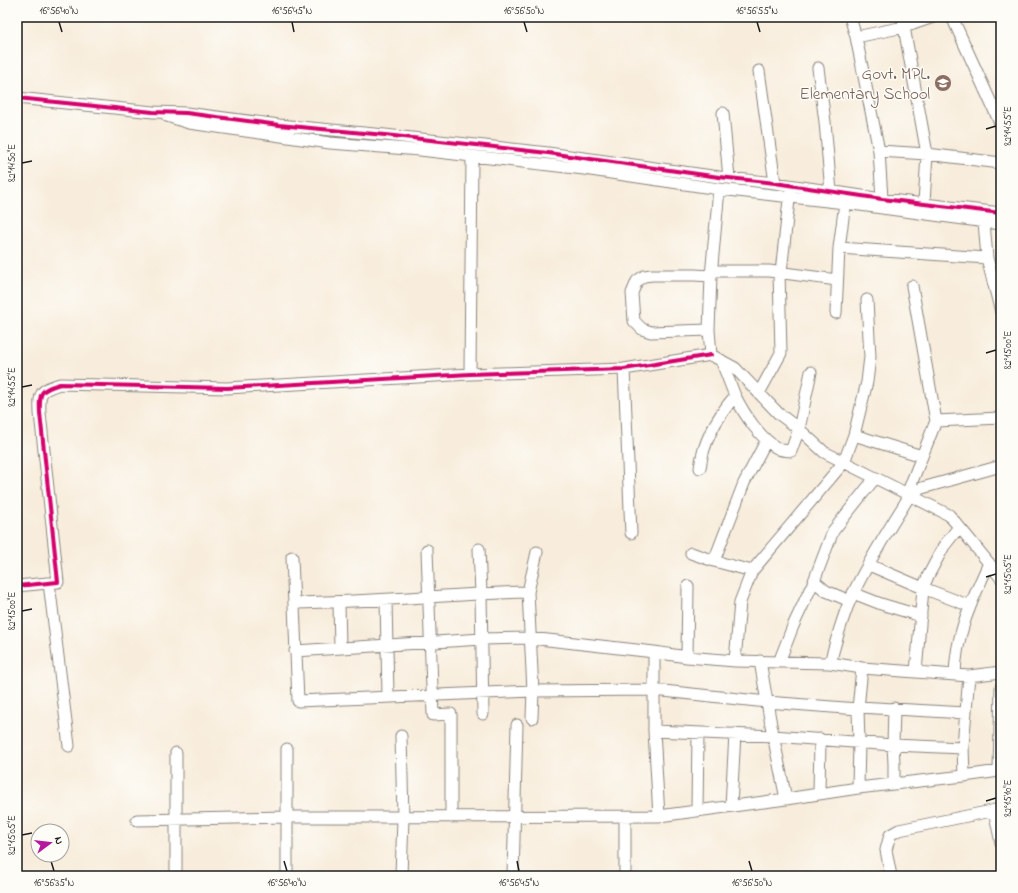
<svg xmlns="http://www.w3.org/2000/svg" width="1018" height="893" viewBox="0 0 1018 893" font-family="'Indie Flower',sans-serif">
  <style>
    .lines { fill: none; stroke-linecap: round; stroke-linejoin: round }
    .minor-casing { stroke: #8a847c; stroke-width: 13 }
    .minor { stroke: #fff; stroke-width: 11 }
    .cycleway-casing { stroke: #fdfcf7; stroke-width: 6 }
    .cycleway { stroke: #d6006c; stroke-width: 4 }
    .ticks { fill: none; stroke: #1c1c1c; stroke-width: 1.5 }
    .labels { text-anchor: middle; stroke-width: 3; stroke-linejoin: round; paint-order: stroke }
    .education-label { font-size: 17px; fill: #785e54; stroke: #fdfcf7; text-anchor: end }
    .neatline { fill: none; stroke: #1c1c1c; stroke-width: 1.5 }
    .ticks-label { font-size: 10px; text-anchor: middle; fill: #1c1c1c }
  </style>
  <rect width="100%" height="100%" fill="#fdfcf7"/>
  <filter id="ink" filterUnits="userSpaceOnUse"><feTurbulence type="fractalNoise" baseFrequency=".025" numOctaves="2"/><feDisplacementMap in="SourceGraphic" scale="8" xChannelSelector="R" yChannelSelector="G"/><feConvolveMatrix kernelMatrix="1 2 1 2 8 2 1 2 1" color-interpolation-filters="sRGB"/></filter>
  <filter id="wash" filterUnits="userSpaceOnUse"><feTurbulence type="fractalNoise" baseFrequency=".012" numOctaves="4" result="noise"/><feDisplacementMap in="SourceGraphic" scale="16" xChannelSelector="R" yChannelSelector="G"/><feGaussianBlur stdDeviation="0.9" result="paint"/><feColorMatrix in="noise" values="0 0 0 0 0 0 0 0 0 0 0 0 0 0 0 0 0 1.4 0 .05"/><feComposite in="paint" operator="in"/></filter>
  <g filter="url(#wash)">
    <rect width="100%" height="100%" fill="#f8eddc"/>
  </g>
  <g filter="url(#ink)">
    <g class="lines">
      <!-- minor casing -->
      <g class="minor-casing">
        <path id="minor" d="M850 17 856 37
          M903 17 904 27 856 37 879 151 927 154 924 203
          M933 17 904 27 927 154 1001 163
          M952 17 1001 125
          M818 68 825 122 831 192
          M759 71 775 183
          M17 98 153 112 186 113 279 125 385 135 548 153 719 177 775 183 882 199 1001 213
          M723 113 729 178
          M167 116 189 123 330 143 420 150 584 169 719 189 845 203 1001 224
          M879 151 882 199
          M984 222 987 258 1001 312
          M839 248 987 258
          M711 271H769L837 280
          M711 276 709 330 651 332 642 329 634 321 632 293 637 281 644 276 652 275H694L711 276 719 189
          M912 286 936 421
          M836 313 839 248 845 203
          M709 330 711 355 735 368 779 414 799 429 824 452 949 515 966 535 1001 578
          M624 369 631 533
          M470 374 472 156
          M759 393 781 353 779 272H781L790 191
          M735 396C744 414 761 440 779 449 782 451 787 450 791 451L799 429 811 372
          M854 435 867 382 870 357 867 300
          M700 468C703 442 718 416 735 396L721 360
          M907 494 936 421 1001 418
          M907 494 922 488 1001 466
          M479 549 481 593 483 714
          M427 550 433 715 451 714V817
          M691 553 714 561 744 483 766 441
          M292 557 298 701 533 691 654 690 767 702 858 709 859 742 858 788 786 799
          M714 561 752 571 844 462 854 435 922 456
          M869 565 923 588 928 576 944 546 959 527
          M752 571 740 602 735 661 830 663C836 641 842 617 852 596 868 561 890 528 910 495
          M814 581 826 591 850 601
          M49 583 69 746
          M17 586 58 582 40 413C39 392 40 390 60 384L227 388 470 374 624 369 711 355
          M853 593 881 604 921 616
          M386 600 388 696
          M295 603C373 602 450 594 528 592
          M339 603 340 648
          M295 651 482 639 530 638 654 652
          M687 657 688 586
          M735 661 687 657 654 652V731L659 816 786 799 771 725 760 661
          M779 662 793 626 814 581 833 531 875 478
          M830 663 862 668 858 709
          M862 668 969 676 1001 672
          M916 672 923 588 970 606
          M955 675C956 632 972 601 989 563
          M858 707 966 713
          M894 708 893 745 963 748
          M532 718 533 691 528 592 537 552
          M654 731 773 736 893 745 894 764V784
          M401 736 403 818 401 876
          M964 776 963 746 969 676
          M858 788 964 776 999 771 1001 687
          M819 794 820 739
          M731 806 735 734
          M994 810 1001 843
          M697 811 698 733
          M137 820 287 817 659 816
          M176 876V753
          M287 876V749
          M513 876 517 725
          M625 876V816
          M891 876 886 850 890 835 899 830 1001 809"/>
      </g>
      <!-- minor -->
      <use href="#minor" class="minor"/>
      <!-- cycleway casing -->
      <g class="cycleway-casing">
        <path id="cycleway" d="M17 98 153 112 186 113 279 125 385 135 548 153 719 177 775 183 882 199 1001 213
          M17 586 58 582 40 413C39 392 40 390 60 384L227 388 470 374 624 369 711 355"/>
      </g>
      <!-- cycleway -->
      <use href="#cycleway" class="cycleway"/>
    </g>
  </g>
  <!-- ticks -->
  <path class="ticks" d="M59 22 62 32M292 22 294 32M524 22 527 32M757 22 760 32M986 129 996 126M22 163 32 161M986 353 996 350M22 387 32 385M986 577 996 574M22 611 32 609M986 801 996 798M22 835 32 833M51 861 54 871M284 861 287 871M517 861 519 871M749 861 752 871"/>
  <!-- icons -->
  <defs>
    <g id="school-disc" transform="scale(0.9)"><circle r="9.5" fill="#8d6e63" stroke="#fdfcf7"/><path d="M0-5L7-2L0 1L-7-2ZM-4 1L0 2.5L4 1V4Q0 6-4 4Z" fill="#fff"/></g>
  </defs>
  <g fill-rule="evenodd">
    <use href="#school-disc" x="943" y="83"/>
  </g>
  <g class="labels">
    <!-- education labels -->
    <g class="education-label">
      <text x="930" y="79">Govt. MPL.<tspan x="930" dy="20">Elementary School</tspan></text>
    </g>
  </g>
  <!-- margin -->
  <rect width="1018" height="893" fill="none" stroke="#fdfcf7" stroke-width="44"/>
  <!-- north arrow -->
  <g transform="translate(50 843) rotate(75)"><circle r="19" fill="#fdfcf7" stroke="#a3a29f"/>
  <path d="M0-3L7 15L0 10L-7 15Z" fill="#b5179e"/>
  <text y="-6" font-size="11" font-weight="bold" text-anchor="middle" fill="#1c1c1c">N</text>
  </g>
  <rect x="22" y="22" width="974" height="849" class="neatline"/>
  <g class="ticks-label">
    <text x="59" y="14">16°56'40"N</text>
    <text x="292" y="14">16°56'45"N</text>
    <text x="524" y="14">16°56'50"N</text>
    <text x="757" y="14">16°56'55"N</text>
    <text transform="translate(1007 126) rotate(-90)" y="4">82°14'55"E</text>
    <text transform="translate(11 163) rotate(-90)" y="4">82°14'50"E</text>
    <text transform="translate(1007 350) rotate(-90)" y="4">82°15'00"E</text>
    <text transform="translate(11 387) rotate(-90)" y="4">82°14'55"E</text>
    <text transform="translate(1007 574) rotate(-90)" y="4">82°15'05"E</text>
    <text transform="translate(11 611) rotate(-90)" y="4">82°15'00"E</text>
    <text transform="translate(1007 798) rotate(-90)" y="4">82°15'10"E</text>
    <text transform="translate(11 835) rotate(-90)" y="4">82°15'05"E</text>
    <text x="54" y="886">16°56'35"N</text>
    <text x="287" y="886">16°56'40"N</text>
    <text x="519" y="886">16°56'45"N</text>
    <text x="752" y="886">16°56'50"N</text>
  </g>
</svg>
